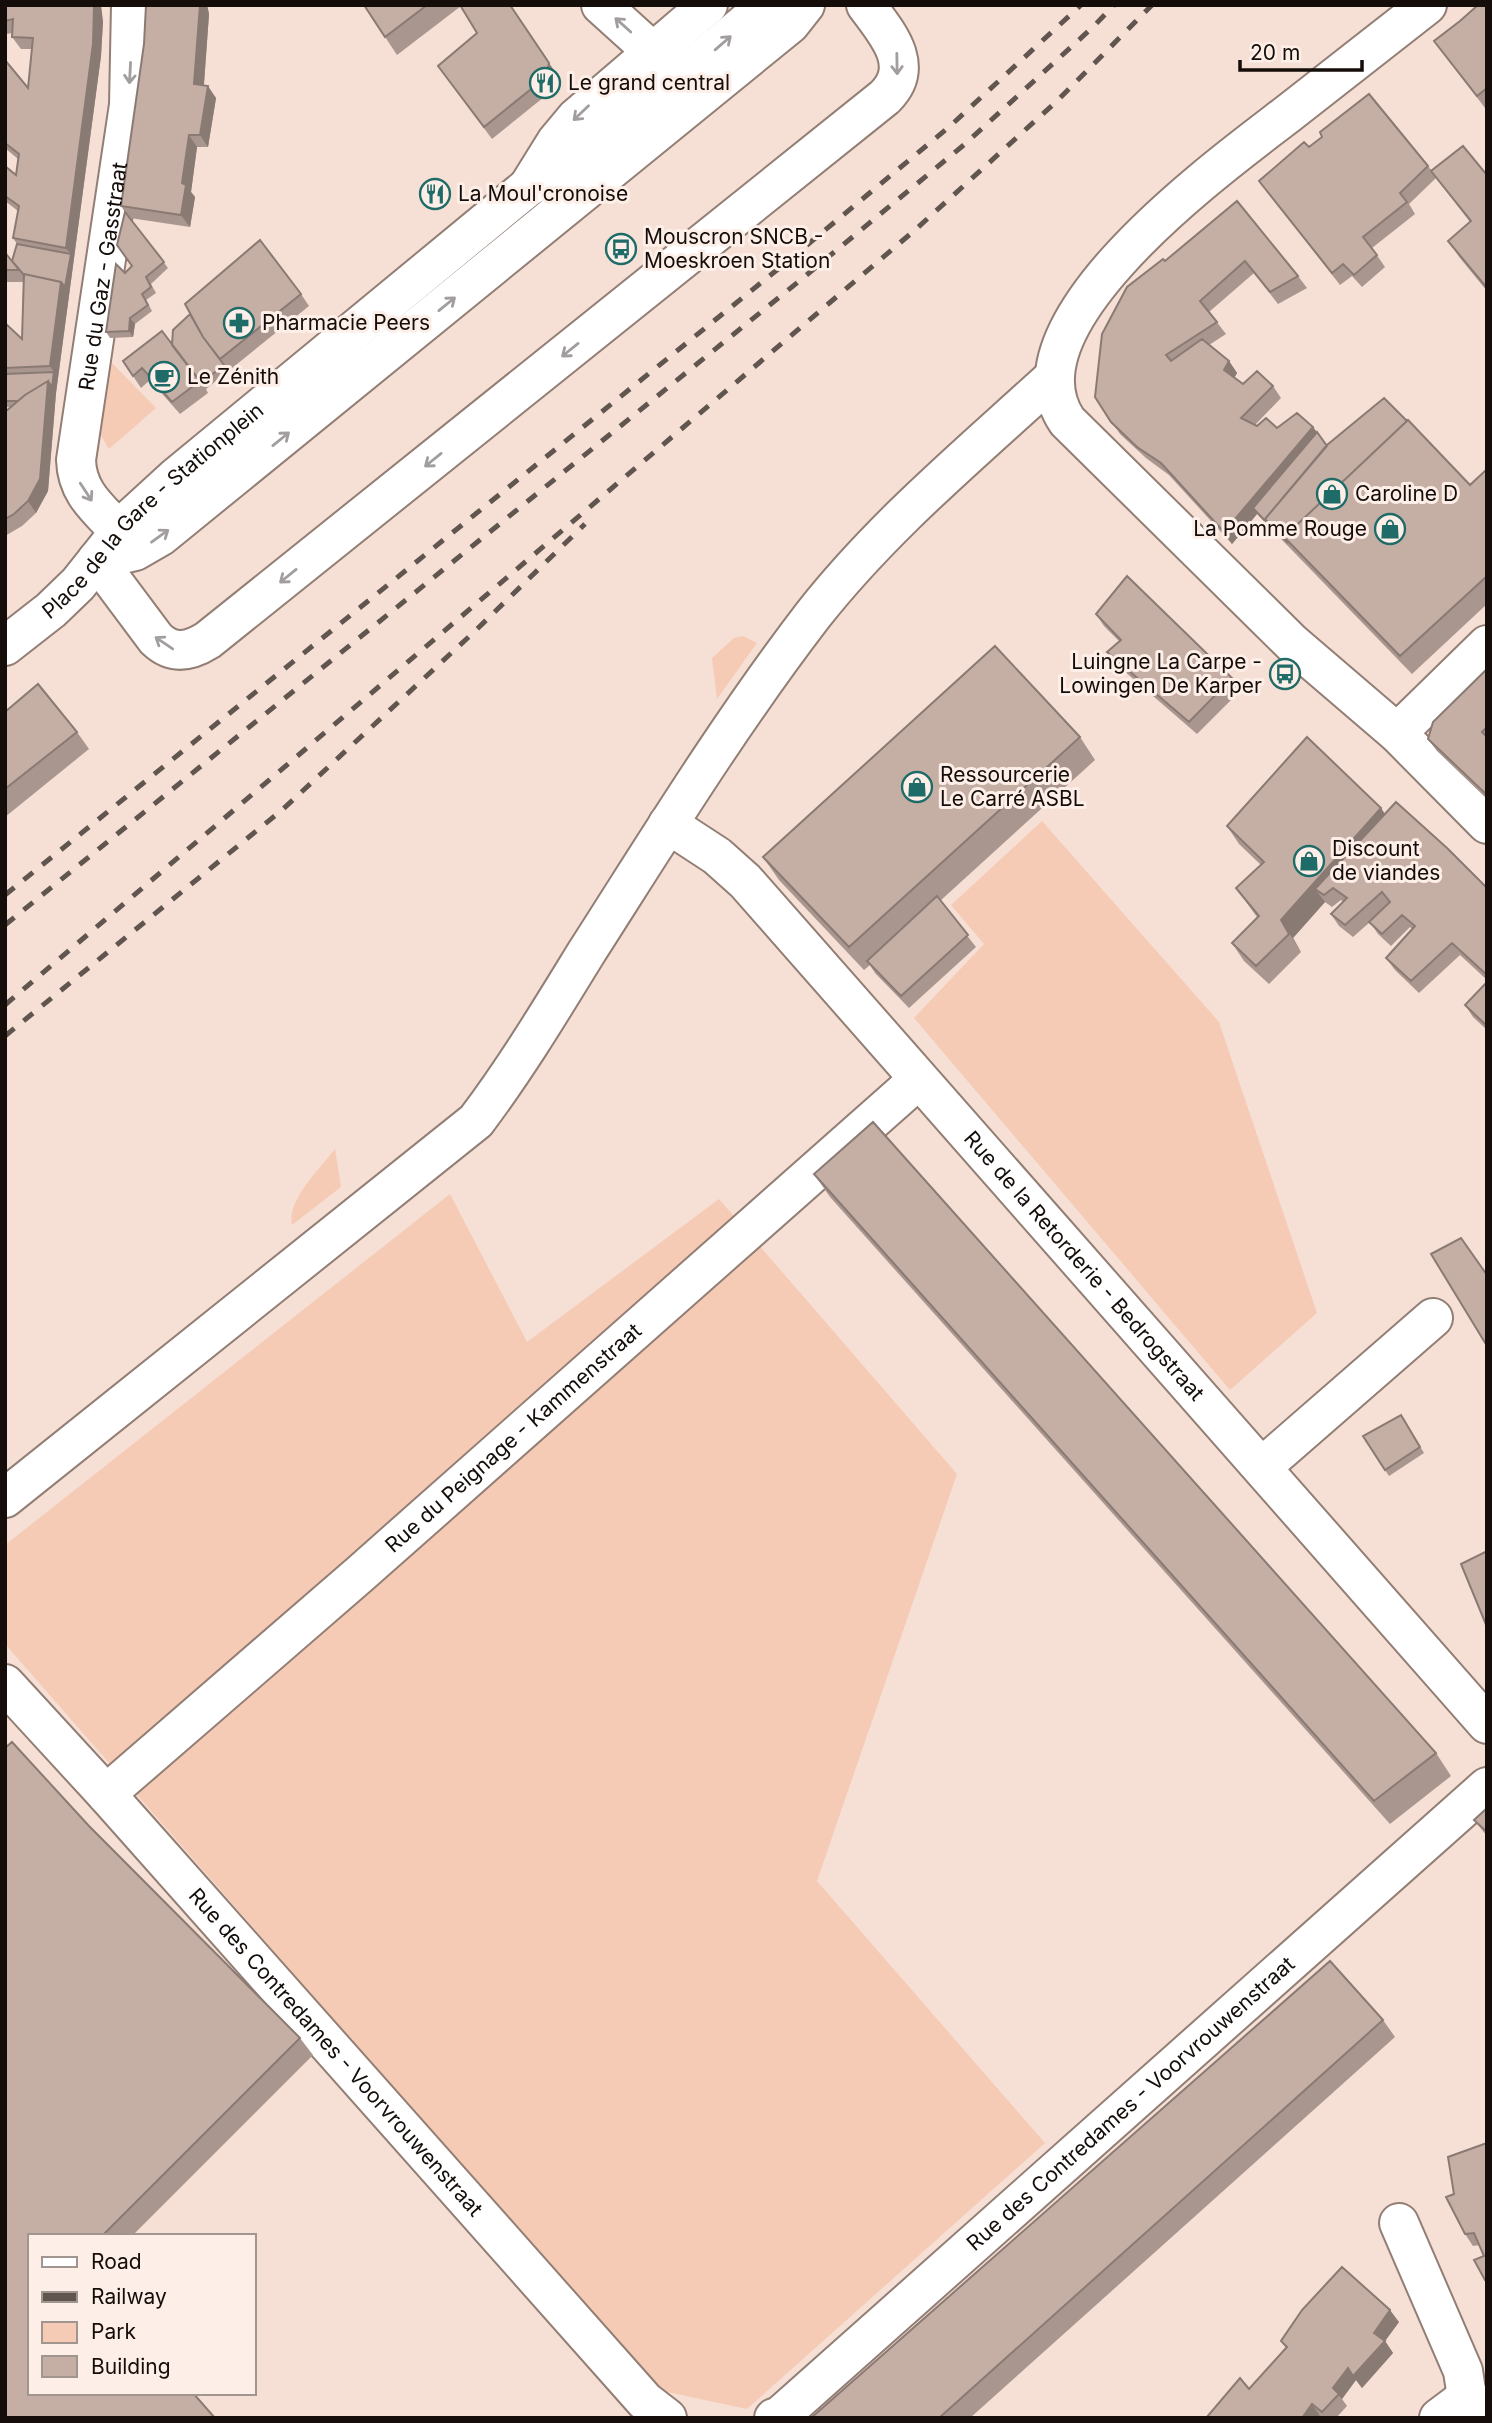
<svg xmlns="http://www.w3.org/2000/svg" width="1492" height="2423" viewBox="0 0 1492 2423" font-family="Inter,sans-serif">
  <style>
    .green { fill: #f6cbb6 }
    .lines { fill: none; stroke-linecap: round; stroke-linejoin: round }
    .minor-casing { stroke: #927e74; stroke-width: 42 }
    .major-casing { stroke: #927e74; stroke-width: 42 }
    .minor { stroke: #fff; stroke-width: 38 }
    .major { stroke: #fff; stroke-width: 38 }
    .rail { stroke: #61554f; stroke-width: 5; stroke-dasharray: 12 12; stroke-linecap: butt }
    .wall { fill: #a9968e }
    .shaded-wall { fill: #8a7a74 }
    .building { fill: #c5afa5; stroke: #8a7a74; stroke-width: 2 }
    .oneway { stroke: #a19e9d }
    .labels { text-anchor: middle; stroke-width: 6; stroke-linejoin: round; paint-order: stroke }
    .poi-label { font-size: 21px; fill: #140d09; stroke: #fdefe8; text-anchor: start }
    .street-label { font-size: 21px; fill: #140d09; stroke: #fdefe8 }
  </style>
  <rect width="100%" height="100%" fill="#f6dfd4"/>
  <!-- green -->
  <path class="green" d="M111 362 156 408 109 449 99 432Z
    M743 636 757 643 717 699 712 658 734 638Z
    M1042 821 1219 1022 1317 1313 1230 1390 914 1018 984 944 951 905Z
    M335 1149 341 1187 292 1225C286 1201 321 1167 335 1149Z
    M450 1194 527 1342 719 1199 957 1474 817 1881 1045 2143 747 2409 658 2390 5 1644V1545Z"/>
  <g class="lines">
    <!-- minor casing -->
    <g class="minor-casing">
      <g id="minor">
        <path d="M601 5 643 43 675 77"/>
        <path d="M805 5 790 24 161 536 135 551 97 560 156 639C173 655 189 652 208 640L885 97C917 65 886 32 866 5"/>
        <path d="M1427 5C1381 41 1335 77 1289 113 1223 164 1001 323 1067 421L1292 643 1397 733 1487 824"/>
        <path id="s1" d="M119 531C98 508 77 493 76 460L129 105 131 5"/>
        <path d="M1397 733 1487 645"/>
        <path id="s2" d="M668 824 717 856 745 881 1487 1724"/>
        <path d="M1262 1467 1433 1318"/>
        <path d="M5 1498 476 1121C516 1068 551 1010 586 953 659 839 730 723 813 615 883 526 970 454 1054 377"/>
        <path id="s3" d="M5 1684 106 1794 645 2401 667 2418"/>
        <path id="s4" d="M106 1794 360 1574 918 1080"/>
        <path d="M1399 2223 1463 2371 1467 2397 1485 2409 1487 2414"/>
        <path id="s5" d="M774 2418 780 2416 1487 1787"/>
        <path d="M1439 2418 1467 2397"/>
      </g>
    </g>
    <!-- major casing -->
    <g class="major-casing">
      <g id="major">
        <path d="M528 187 556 142 576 118 708 5"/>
        <path id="s6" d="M5 646 51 610 78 584 128 521 175 478 528 187 587 156 767 5"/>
      </g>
    </g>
    <!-- minor -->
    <use href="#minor" class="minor"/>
    <!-- major -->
    <use href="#major" class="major"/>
    <!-- rail -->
    <path class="rail" d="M5 895 783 265 949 127 1081 5
      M5 925 798 282 965 144 1093 27 1114 5
      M5 1005 915 230 1057 101 1152 5
      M5 1036 282 810 474 632 585 524"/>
  </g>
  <!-- wall -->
  <path class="wall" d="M5 5 103 21 101 56 56 393 48 491 36 513 22 526 5 536V412L11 407H5V323L22 339 23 282H5V257L12 261 17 244 13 238 18 211 5 201V166L16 175 18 159 5 148V60L28 88 32 49H21L12 37 13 33 5 34Z
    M146 5H207L209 14 204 85 216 98 208 147H197L191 192 195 197 190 227 130 218 168 268 151 284 156 293 146 300 152 311 135 324 133 337 110 338 106 332 125 273 132 266 125 212 121 206 144 44Z
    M364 5H510L557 75 554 89 492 139 447 78 477 33 461 6 397 55Z
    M1487 5V107L1485 108 1434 41 1460 21Z
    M1309 147 1428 166 1432 171 1487 175V291L1460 258 1448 241 1470 222 1436 178 1409 204 1415 214 1372 248 1385 267 1362 287 1352 276 1340 285 1259 181Z
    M1237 201 1298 276 1307 288 1278 304 1254 273 1209 312 1226 334 1209 345 1229 361 1237 373 1234 378 1243 384 1273 386 1281 398 1255 425 1257 426 1277 428 1313 427 1327 446 1470 485 1487 469V604L1412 674 1257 514 1232 544 1169 475 1146 458 1120 434 1095 397 1165 261Z
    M301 294 309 306 206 389 208 393 180 414 150 380 141 388 123 361 172 345Z
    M1096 614 1232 678 1241 690 1197 734 1116 664 1107 652 1119 641 1104 626Z
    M1487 669V799L1437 751 1428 739Z
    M5 712 77 732 89 749 5 817Z
    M1080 737 1095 760 940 901 976 947 909 1008 875 973 870 965 864 970 779 880 763 857Z
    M1381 808 1384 814 1487 888V980L1460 955 1419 993 1395 970 1386 958 1412 929 1410 927 1391 946 1378 934 1370 922 1353 937 1339 926 1331 914 1343 902 1341 900 1332 907 1325 902 1293 938 1301 952 1269 984 1244 961 1232 943 1257 917 1236 888 1261 865 1239 844 1227 826Z
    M1487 982V1030L1473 1017 1465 1005Z
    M814 1174 1436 1753 1451 1776 1390 1824 830 1197Z
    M1401 1415 1424 1453 1389 1476 1363 1436Z
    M12 1742 89 1826 300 2038 313 2055 132 2236H30V2393H193L215 2418H5V1748Z
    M1487 1808V1836L1474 1820Z
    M1383 2020 1395 2037 970 2418H811Z
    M1487 2143V2282L1474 2260 1484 2256 1480 2245 1473 2246 1465 2234 1454 2194Z
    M1399 2322 1385 2341 1393 2353 1362 2388 1356 2380 1342 2399 1347 2406 1336 2418H1322L1249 2389 1286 2348 1281 2341Z"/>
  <!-- shaded-wall -->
  <path class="shaded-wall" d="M94 5H101L103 21 101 56 56 393 52 387 54 372 50 366 61 282 71 254 66 248Z
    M200 5H207L209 14 203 96 194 84Z
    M510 5 557 75 554 89 546 77Z
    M208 86 216 98 208 147 200 135Z
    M189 135 197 147 191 192 195 197 190 227 181 215 182 183Z
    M130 318 135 324 133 337 129 331Z
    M1229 361 1237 373 1232 382 1224 370Z
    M48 381 56 393 48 491 36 513 28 501Z
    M1313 427 1321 438 1253 508 1257 514 1232 544 1224 532Z
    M1381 808 1393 826 1333 888 1315 889 1325 902 1293 938 1301 952 1281 920Z
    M1390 2310 1399 2322 1385 2341 1393 2353 1362 2388 1356 2380 1342 2399 1333 2388Z
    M1312 2404 1320 2416 1319 2418H1302Z"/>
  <!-- building -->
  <path class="building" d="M5 5H94L93 44 66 248 13 238 19 206 5 196V166L16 175 19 154 5 143V60L28 88 33 38 12 37 13 19 5 21Z
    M146 5H200L194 84 208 86 200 135H189L182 183 186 185 181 215 121 206 144 44Z
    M364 5H427L385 37Z
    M460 5H510L549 63 546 77 484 127 438 66 477 33Z
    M1478 5H1487V88L1477 96 1434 41 1460 21Z
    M1369 94 1428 166 1400 193 1407 202 1363 237 1377 255 1354 275 1343 264 1332 273 1259 181 1304 142 1309 147 1322 137 1320 132Z
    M1463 146 1487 175V288L1448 241 1471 221 1431 171Z
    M1237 201 1298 276 1270 292 1245 261 1200 301 1217 322 1166 355 1171 361 1202 339 1229 361 1224 370 1243 384 1257 371 1273 386 1241 418 1257 426 1266 418 1277 428 1297 413 1313 427 1224 532 1161 463 1137 447 1111 422 1095 397 1102 334 1127 287 1163 259 1165 261Z
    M125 212 164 262 146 277 151 287 142 294 148 305 130 318 129 331 106 332 116 264 125 273 132 266 117 245Z
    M260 240 301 294 220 359 203 337 185 304Z
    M17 244 71 254 65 287 61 282 24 274V275L12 261Z
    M7 255 19 270H5V257Z
    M24 274 61 282 50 366 5 368V323L22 339Z
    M190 314 203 337 224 365 201 383 172 345 173 330Z
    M162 331 200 381 172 402 142 368 133 376 123 361Z
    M54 372 52 387 48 381 25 395 18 401H5V374Z
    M48 381 40 479 28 501 14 514 5 519V412L25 395Z
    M1384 398 1407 421 1284 537 1288 543 1265 519 1327 445Z
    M1408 420 1470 485 1487 469V576L1400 656 1284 537Z
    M1317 432 1327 446 1265 519 1269 525 1253 508Z
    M1127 576 1232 678 1189 722 1107 652 1121 640 1096 614Z
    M995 646 1080 737 849 947 763 857Z
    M1487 669V727L1482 732 1487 737V795L1428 739 1433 722Z
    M38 684 77 732 5 789V712Z
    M1307 737 1381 808 1281 920 1289 934 1256 966 1232 943 1259 916 1236 888 1264 862 1227 826Z
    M1396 802 1447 848 1487 888V975L1452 943 1411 981 1386 958 1415 926 1402 915 1382 934 1369 922 1390 902 1382 892 1345 925 1331 914 1347 898 1333 888 1324 895 1315 889Z
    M937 896 968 935 901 996 867 961Z
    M1487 982V1026L1465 1005Z
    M873 1122 1436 1753 1374 1801 814 1174Z
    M1461 1238 1487 1275V1346L1431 1254Z
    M1401 1415 1420 1447 1385 1470 1363 1436Z
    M1487 1551V1627L1461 1564Z
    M12 1742 89 1826 300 2038 102 2236H30V2393H193L215 2418H5V1748Z
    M1487 1808V1832L1474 1820Z
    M1330 1961 1383 2020 939 2418H811Z
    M1487 2143V2280H1485L1474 2260 1484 2256 1474 2233 1465 2234 1446 2197 1454 2194 1448 2157Z
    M1342 2267 1390 2310 1374 2333 1385 2341 1353 2376 1348 2368 1333 2388 1339 2394 1322 2412 1312 2404 1302 2418H1206L1240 2378 1249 2389 1287 2347 1281 2341 1302 2310Z"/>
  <!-- one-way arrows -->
  <defs><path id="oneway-shaft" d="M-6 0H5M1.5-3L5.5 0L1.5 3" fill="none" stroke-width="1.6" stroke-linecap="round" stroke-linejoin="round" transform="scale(1.75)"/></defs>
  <g class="oneway">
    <use href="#oneway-shaft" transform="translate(623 25) rotate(-138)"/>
    <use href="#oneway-shaft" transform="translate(723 43) rotate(-41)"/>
    <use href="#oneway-shaft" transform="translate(897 64) rotate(89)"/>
    <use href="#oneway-shaft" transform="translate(130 73) rotate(93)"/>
    <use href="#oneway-shaft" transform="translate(581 113) rotate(136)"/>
    <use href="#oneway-shaft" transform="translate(447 304) rotate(-39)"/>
    <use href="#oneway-shaft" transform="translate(570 350) rotate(141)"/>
    <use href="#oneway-shaft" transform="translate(281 439) rotate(-39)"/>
    <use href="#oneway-shaft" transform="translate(433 460) rotate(141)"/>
    <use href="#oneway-shaft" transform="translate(86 492) rotate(57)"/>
    <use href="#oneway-shaft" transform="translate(160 536) rotate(-36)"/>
    <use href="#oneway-shaft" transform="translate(288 576) rotate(141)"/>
    <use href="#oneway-shaft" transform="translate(164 643) rotate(-146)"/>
  </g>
  <!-- icons -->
  <defs>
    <g id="restaurant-ring" transform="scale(1.575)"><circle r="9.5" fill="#fdefe8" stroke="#1f6b68" stroke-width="1.5"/><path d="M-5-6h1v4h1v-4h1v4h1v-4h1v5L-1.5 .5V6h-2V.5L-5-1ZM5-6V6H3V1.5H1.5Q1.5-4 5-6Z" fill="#1f6b68"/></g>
    <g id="bus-ring" transform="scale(1.575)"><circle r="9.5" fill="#fdefe8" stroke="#1f6b68" stroke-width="1.5"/><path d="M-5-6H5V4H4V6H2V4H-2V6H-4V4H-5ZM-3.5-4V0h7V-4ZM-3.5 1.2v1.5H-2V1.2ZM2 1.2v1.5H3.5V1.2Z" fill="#1f6b68"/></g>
    <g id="pharmacy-ring" transform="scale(1.575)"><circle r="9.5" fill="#fdefe8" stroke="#1f6b68" stroke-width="1.5"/><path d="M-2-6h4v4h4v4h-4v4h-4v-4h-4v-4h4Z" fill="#1f6b68"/></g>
    <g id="cafe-ring" transform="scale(1.575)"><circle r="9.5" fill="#fdefe8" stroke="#1f6b68" stroke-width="1.5"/><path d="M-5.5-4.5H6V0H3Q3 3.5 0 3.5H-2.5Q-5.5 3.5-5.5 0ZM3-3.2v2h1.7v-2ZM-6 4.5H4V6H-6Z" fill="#1f6b68"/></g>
    <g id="shop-ring" transform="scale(1.575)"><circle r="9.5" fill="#fdefe8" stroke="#1f6b68" stroke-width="1.5"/><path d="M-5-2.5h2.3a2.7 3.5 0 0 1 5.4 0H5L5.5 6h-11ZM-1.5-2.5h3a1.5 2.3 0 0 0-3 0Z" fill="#1f6b68"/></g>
  </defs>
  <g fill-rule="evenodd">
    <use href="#restaurant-ring" x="545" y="83"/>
    <use href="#restaurant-ring" x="435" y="194"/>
    <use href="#bus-ring" x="621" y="249"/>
    <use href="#pharmacy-ring" x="239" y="323"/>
    <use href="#cafe-ring" x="164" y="377"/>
    <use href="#shop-ring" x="1332" y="494"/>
    <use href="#shop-ring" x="1390" y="529"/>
    <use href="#bus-ring" x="1285" y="674"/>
    <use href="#shop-ring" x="917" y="787"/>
    <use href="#shop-ring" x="1309" y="861"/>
  </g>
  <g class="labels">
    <!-- poi labels -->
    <g class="poi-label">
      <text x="568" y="90">Le grand central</text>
      <text x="458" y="201">La Moul'cronoise</text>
      <text x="644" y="244">Mouscron SNCB -<tspan x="644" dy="24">Moeskroen Station</tspan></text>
      <text x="262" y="330">Pharmacie Peers</text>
      <text x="187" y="384">Le Zénith</text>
      <text x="1355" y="501">Caroline D</text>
      <text x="1367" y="536" text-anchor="end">La Pomme Rouge</text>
      <text x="1262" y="669" text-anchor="end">Luingne La Carpe -<tspan x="1262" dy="24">Lowingen De Karper</tspan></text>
      <text x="940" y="782">Ressourcerie<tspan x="940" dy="24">Le Carré ASBL</tspan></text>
      <text x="1332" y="856">Discount<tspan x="1332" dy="24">de viandes</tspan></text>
    </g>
    <!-- street labels -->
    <g class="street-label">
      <text dy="7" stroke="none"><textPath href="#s1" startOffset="271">Rue du Gaz - Gasstraat</textPath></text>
      <text dy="7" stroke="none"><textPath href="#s6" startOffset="201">Place de la Gare - Stationplein</textPath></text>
      <text dy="7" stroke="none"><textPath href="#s2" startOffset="609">Rue de la Retorderie - Bedrogstraat</textPath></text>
      <text dy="7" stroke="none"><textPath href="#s4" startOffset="541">Rue du Peignage - Kammenstraat</textPath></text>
      <text dy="7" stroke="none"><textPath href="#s3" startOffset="495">Rue des Contredames - Voorvrouwenstraat</textPath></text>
      <text dy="7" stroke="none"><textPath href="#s5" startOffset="476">Rue des Contredames - Voorvrouwenstraat</textPath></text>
    </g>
  </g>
  <!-- border -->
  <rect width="1492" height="2423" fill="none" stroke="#140d09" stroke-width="14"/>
  <!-- legend -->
  <rect x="28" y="2234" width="228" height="161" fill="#fdefe8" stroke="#a0958f" stroke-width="2"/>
  <rect x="42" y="2257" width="35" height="10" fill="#ffffff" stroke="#a0958f" stroke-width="2"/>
  <text x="91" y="2269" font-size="21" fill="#140d09">Road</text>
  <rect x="42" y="2292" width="35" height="10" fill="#61554f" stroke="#a0958f" stroke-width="2"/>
  <text x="91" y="2304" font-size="21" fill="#140d09">Railway</text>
  <rect x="42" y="2322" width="35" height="21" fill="#f6cbb6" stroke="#a0958f" stroke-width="2"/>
  <text x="91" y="2339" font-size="21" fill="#140d09">Park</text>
  <rect x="42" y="2356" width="35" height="21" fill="#c5afa5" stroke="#a0958f" stroke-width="2"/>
  <text x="91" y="2374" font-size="21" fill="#140d09">Building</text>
  <!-- scale -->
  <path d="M1240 60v10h122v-10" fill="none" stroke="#140d09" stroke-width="3.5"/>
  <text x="1250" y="60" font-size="21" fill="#140d09" stroke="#fdefe8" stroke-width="5" paint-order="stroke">20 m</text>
</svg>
